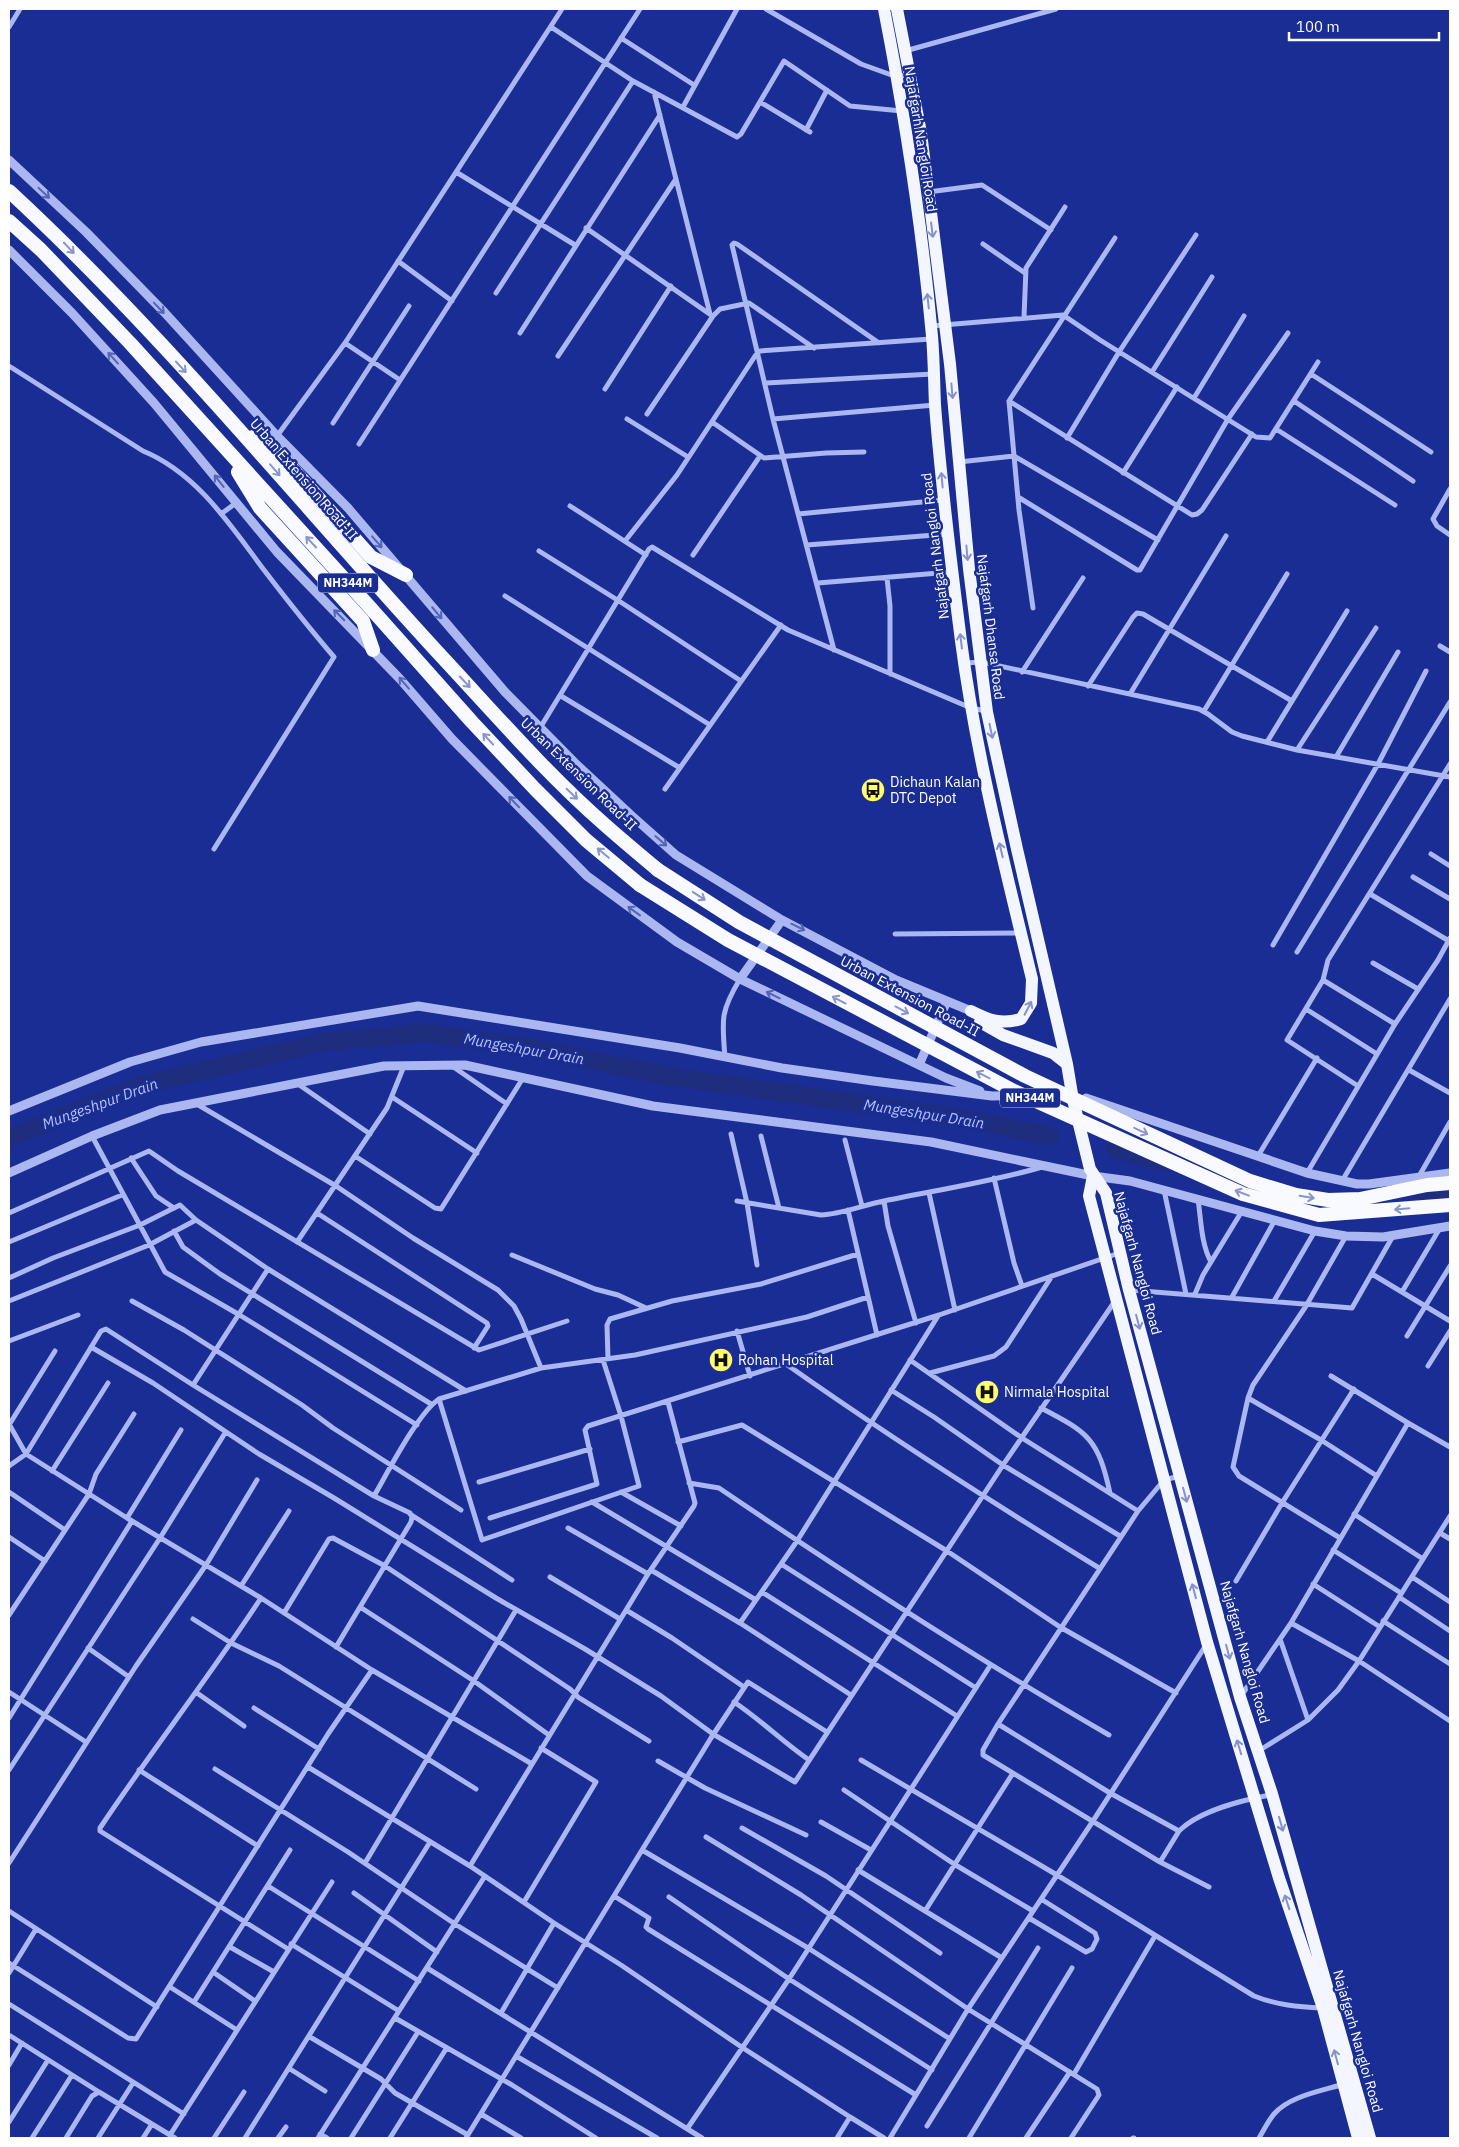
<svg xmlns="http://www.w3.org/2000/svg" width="1459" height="2147" viewBox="0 0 1459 2147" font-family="'IBM Plex Sans',sans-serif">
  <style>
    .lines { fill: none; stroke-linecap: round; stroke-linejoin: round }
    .river { stroke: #1e2d7d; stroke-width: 18 }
    .minor { stroke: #aab7f0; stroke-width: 5 }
    .tertiary { stroke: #aab7f0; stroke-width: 9 }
    .primary { stroke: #f3f5ff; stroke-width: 12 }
    .trunk { stroke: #f9faff; stroke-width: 14 }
    .trunk-bridge { stroke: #f9faff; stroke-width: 14 }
    .oneway { stroke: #5364b9 }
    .oneway2 { stroke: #8691ca }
    .oneway3 { stroke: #8994ca }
    .labels { text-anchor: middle; stroke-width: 5; stroke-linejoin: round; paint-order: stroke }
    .shield { fill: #192d94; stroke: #bac0df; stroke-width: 1 }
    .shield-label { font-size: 12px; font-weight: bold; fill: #fff }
    .street-label { font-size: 14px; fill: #fff; stroke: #192d94 }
    .poi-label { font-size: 14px; fill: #fff; stroke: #192d94; text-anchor: start }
    .water-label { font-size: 15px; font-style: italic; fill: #b7c2f7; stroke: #192d94 }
  </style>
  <rect width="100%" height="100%" fill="#192d94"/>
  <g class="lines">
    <!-- river -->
    <path class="river" d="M9 1138 139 1086 325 1042 426 1033 537 1049 667 1076 959 1118 1050 1136
      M1116 1150 1163 1161
      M1191 1167 1247 1184
      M1421 1203 1450 1197"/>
    <!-- minor -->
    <path class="minor" d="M766 9 861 64 897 77 910 74
      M9 27 20 9
      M551 27 633 81 737 137 741 134 784 61 850 106 902 111
      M621 38 694 85
      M905 51 1056 9
      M654 92 710 314
      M760 102 810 132
      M683 107 737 9
      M806 130 827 90
      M456 172 575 245
      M928 192 982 185 1051 230
      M586 228 711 315
      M983 244 1025 273
      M398 261 452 301
      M496 293 633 81
      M1024 317 1026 268 1065 207
      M931 326 1063 315 1100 340 1256 437 1270 438 1318 362
      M520 333 660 115
      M345 343 400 380
      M558 356 676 179
      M9 366 143 451C197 473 231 526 264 570 287 600 310 629 334 657L214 849
      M1152 372 1212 277
      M1311 374 1431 452
      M766 383 933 374
      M605 389 671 286
      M1194 398 1244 316
      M1009 401 1192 515 1197 514 1202 510 1252 434
      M1294 401 1413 481
      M647 414 713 316 720 309 749 303 814 348
      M627 419 688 457
      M773 419 935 405
      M712 422 764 458 826 453 864 452
      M333 423 409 306
      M1276 429 1395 505
      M277 436 345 343 562 9
      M1067 438 1119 352 1196 235
      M359 444 640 9
      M959 462 1014 456 1158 540
      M1123 473 1177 387
      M1450 489 1433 519 1437 526 1450 535
      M1018 497 1137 570H1140L1228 419 1288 333
      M570 506 646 555
      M221 514 236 503
      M798 514 943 500
      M625 541 677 475 757 353 760 351 931 339
      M807 545 948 534
      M539 551 619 601 741 681
      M693 555 760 456
      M887 578 890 606V674
      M818 583 951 572
      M505 596 710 725
      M1033 608 1019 510 1009 401 1115 238
      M1440 646 1450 652
      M834 650 773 419 732 245 734 243 737 244 879 343
      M966 663 981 662 1199 709 1208 714 1232 732 1242 736 1297 750 1450 777
      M1022 672 1083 578
      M1088 686 1133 617 1137 613 1143 614 1292 701
      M1130 694 1226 536
      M561 696 680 768
      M1204 711 1287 574
      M540 728 649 549 652 547 788 630 971 708 986 711
      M1267 742 1347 611
      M1297 750 1376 628
      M1336 757 1398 652
      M665 789 781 625
      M1431 854 1450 866
      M1413 877 1450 899
      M1370 894 1449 941
      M895 934 1019 933
      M1273 945 1378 764 1426 671
      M1297 952 1450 702
      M1373 963 1418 989
      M1323 980 1395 1024
      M1306 1009 1377 1054
      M725 1057C722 1020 720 1012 740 979
      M452 1066 507 1104
      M1409 1070 1450 1093
      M298 1084 370 1134
      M1358 1086 1287 1040 1323 980 1328 960 1450 764
      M392 1097 477 1153
      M195 1103 336 1186 413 1238 498 1290 514 1306 521 1319 541 1368
      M731 1134 747 1203 757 1265
      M92 1136 165 1272 238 1314 417 1425
      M761 1136 779 1208
      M845 1140 862 1206
      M355 1156 435 1208 441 1209 523 1078
      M1258 1156 1317 1058
      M131 1158 156 1196 174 1208
      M1307 1173 1395 1024 1438 960 1450 938
      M994 1178 1014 1263 1022 1286
      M1418 1178 1450 1122
      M1342 1181 1450 999
      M1164 1190 1186 1294
      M929 1193 955 1310
      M1198 1199C1201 1219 1201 1244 1211 1262
      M737 1201 821 1215C842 1214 863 1205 884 1201 937 1190 990 1182 1042 1167
      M884 1201 888 1226 916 1323
      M848 1210 877 1335
      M9 1213 149 1151 178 1171 479 1350 567 1321
      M317 1213 487 1323 488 1326 474 1348
      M174 1231 183 1247 220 1274 431 1404
      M9 1242 122 1195
      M297 1242 387 1108 404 1066
      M512 1255 595 1289 618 1295 646 1308
      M1372 1274 1450 1321
      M9 1278 53 1258 140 1225 180 1205 196 1220 268 1269 466 1391
      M1130 1290 1352 1308 1393 1236
      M1402 1292 1440 1228
      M1195 1294 1203 1275 1242 1211
      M1232 1297 1275 1220
      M9 1301 149 1245 196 1220
      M132 1301 184 1330 302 1405 333 1428 461 1510
      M1274 1301 1315 1231
      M737 1331 750 1376
      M1407 1336 1450 1266
      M9 1341 78 1315
      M91 1347 153 1383 259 1454 334 1498 496 1598 585 1649 661 1696 713 1734 795 1782 1003 1465 1115 1301
      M608 1359 607 1325 610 1319 672 1301 761 1284 858 1254
      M910 1360 1022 1438 1138 1511
      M786 1364C888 1436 993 1503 1099 1568
      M1428 1366 1450 1331
      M930 1373 994 1356 1006 1347 1052 1276
      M1331 1376 1408 1423
      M193 1385 268 1269
      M891 1390 934 1417 1003 1465 1120 1536
      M1248 1398 1321 1440 1377 1476
      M439 1399 482 1540 639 1486 621 1416 603 1360
      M1041 1408C1089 1433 1098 1439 1110 1493
      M9 1424 26 1454 127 1518 261 1598 372 1670 532 1764
      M9 1425 55 1351
      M678 1442 742 1425 947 1551 1060 1627 1176 1693
      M9 1466 26 1454 101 1331 106 1329 193 1385 374 1496 410 1513 412 1517 411 1522 336 1647
      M52 1471 108 1383
      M1180 1476 1164 1480 1138 1511 998 1724 983 1750V1755L1160 1862 1209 1887
      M479 1482 590 1449
      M689 1483 719 1488C846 1574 975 1658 1109 1735
      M9 1492 65 1530
      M621 1492 681 1526
      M374 1496C388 1472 418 1413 439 1399L541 1368 635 1355 807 1317 868 1297
      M592 1502 756 1600
      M410 1514 512 1580
      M1354 1514 1423 1559
      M127 1518 181 1430
      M490 1518 597 1484 585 1430 588 1426 939 1315 1119 1253
      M568 1528 648 1574
      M1440 1533 1450 1539
      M9 1537 45 1561
      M1340 1538 1239 1476 1233 1467 1248 1398 1253 1385 1306 1306 1346 1236
      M1333 1550 1401 1593
      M781 1564 976 1688
      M651 1570 740 1623 797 1541 938 1316
      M550 1577 620 1619
      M1412 1577 1450 1602
      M1236 1581 1282 1503 1354 1389
      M1313 1584 1380 1627
      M241 1586 289 1511
      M762 1592 957 1716
      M1399 1597 1450 1631
      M261 1598C210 1676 152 1750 100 1828V1831L288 1949
      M360 1607 474 1681 549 1735
      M626 1610 672 1638 744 1687
      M284 1613 329 1539 333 1538 385 1566 570 1689 578 1697 649 1741
      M9 1615 89 1494 96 1474 134 1414
      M193 1619 231 1643 279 1666 476 1789
      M1383 1621 1450 1664
      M740 1623 851 1695
      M1291 1623 1359 1661 1450 1721
      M1280 1639 1308 1720
      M88 1648 129 1677
      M9 1692 86 1742
      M197 1693 244 1726
      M1241 1696 1291 1623 1408 1423 1450 1447
      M734 1702C761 1720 783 1742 809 1760
      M254 1708 319 1749
      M9 1718 132 1521
      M998 1724 1110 1793 1179 1831C1199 1811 1243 1800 1270 1795
      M1260 1750 1308 1720 1338 1690 1359 1661 1450 1516
      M861 1760 1057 1875 1254 1996C1277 2005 1298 2007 1322 2008
      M658 1761 705 1788 806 1835
      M308 1767 470 1866 554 1923 621 1965 743 2048 850 2117
      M215 1769 348 1852 455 1924 558 1988
      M9 1770 160 1538 225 1433
      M139 1770 258 1846
      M844 1790 954 1864 1033 1911
      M821 1822 871 1850
      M742 1828 826 1876 940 1953
      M706 1837 801 1895 968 2009 890 2138
      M642 1850 711 1738 748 1682 827 1732
      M1160 1862 1179 1831
      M9 1863 136 1666 206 1565 257 1480
      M365 1863 516 1610
      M470 1866 648 1574 694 1506 695 1503 668 1402
      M858 1870 1002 1958
      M268 1886 419 1981
      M354 1893 437 1952
      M614 1896 649 1918 646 1927 648 1929 916 2095
      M669 1897 789 1979 932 2070
      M524 1902 596 1782 541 1748
      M9 1911 157 2007
      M925 1911 1013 1773
      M1029 1918 1086 1952 1092 1949 1097 1939 1095 1933 1041 1899
      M291 1944 399 2011
      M230 1947 274 1972
      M9 1963 128 2038 136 2039 328 1734 372 1670
      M427 1968 702 2138
      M213 1972 255 2001
      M9 1973 36 1929
      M170 1987 237 2030
      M194 2002 290 1850
      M9 2004 184 2114
      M501 2013 554 1923
      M395 2018 512 2085 596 2138
      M9 2035 99 2092
      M310 2037 381 2079 395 2093 468 2135
      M516 2056 657 2138
      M9 2065 22 2043
      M290 2069 325 2091
      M1074 2074 1155 1936
      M481 2114 521 2138
      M9 2122 48 2060
      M927 2126 1038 1948
      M687 2129 789 1979 990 1666
      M320 2134 327 2138
      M170 2135 332 1882
      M32 2138 72 2075
      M66 2138 92 2096 99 2092 175 2138
      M98 2138 133 2083
      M143 2138 152 2124
      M214 2138 244 2092
      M245 2138 430 1842
      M278 2138 286 2127
      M318 2138 485 1876
      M351 2138 418 2032
      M390 2138 446 2049
      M466 2138 642 1850 808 1948 950 2039
      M837 2138 850 2117 884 2138
      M969 2138 1072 1968
      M1026 2138 1070 2072
      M1071 2138 1099 2095 1097 2089 968 2009 1093 1821 1206 1645
      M1133 2138H1134
      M1259 2138C1264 2130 1268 2121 1274 2114 1289 2096 1322 2091 1344 2084"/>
    <!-- tertiary -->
    <path class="tertiary" d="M9 160 86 232 165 313 277 436 348 508 505 692 575 763 632 816 676 855 782 920 896 980 971 1011
      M9 250 72 313 154 403 277 552 400 679 452 739 587 876 677 942 740 979 946 1078 980 1091
      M740 979 782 920
      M919 1065 947 1001
      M1086 1098 1307 1173 1357 1184H1369L1450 1173
      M9 1111 130 1062 201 1042 418 1006 680 1048 782 1068 873 1081 992 1096 1061 1095
      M9 1173 92 1136 160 1110 384 1066 465 1065 653 1106 931 1142 1093 1176 1130 1181 1315 1231 1346 1236 1383 1237 1450 1226"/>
    <!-- primary -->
    <path class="primary" d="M884 9C905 117 922 226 932 336 934 359 934 382 935 405 941 484 951 563 961 641 976 755 1005 867 1032 979L1031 1003 1021 1019C1001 1025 989 1020 971 1011
      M897 9 921 133 950 364 969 569 987 712 1017 849 1067 1064 1073 1100 1090 1169 1106 1193 1129 1290 1240 1697 1272 1794 1370 2138
      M980 1022 1003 1035 1053 1053 1067 1064
      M1093 1176 1089 1196 1207 1642 1279 1878 1323 2008 1358 2138"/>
    <!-- trunk -->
    <path class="trunk" d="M9 191C165 335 299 502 443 658 495 714 546 773 604 824 622 840 640 855 658 870
      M9 221 41 250 130 343 367 604 472 722 535 789 586 840 640 885
      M253 437 281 456 371 557 406 575
      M238 472 260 508 363 621 373 650"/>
    <!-- trunk-bridge -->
    <path class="trunk-bridge" d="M658 870 739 922 1025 1076 1250 1181 1296 1195 1328 1200 1360 1199 1427 1185 1450 1183
      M640 885 728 940 1016 1092 1243 1194 1319 1215 1450 1205"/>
  </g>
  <!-- one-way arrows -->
  <defs><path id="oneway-shaft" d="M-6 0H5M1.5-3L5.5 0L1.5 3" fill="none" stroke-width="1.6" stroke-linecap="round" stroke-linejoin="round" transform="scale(1.25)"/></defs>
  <g class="oneway">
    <use href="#oneway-shaft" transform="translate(44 193) rotate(43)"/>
    <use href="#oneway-shaft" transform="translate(159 308) rotate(46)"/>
    <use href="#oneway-shaft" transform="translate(113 358) rotate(-132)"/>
    <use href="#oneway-shaft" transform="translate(219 481) rotate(-128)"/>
    <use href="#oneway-shaft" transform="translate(377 542) rotate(49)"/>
    <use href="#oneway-shaft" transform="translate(437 613) rotate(50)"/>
    <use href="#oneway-shaft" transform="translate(339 615) rotate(-135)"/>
    <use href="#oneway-shaft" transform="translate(404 683) rotate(-131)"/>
    <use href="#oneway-shaft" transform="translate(514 802) rotate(-134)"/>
    <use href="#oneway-shaft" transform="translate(661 841) rotate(41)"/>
    <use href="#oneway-shaft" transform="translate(634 911) rotate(-144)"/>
    <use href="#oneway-shaft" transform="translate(798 927) rotate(26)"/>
    <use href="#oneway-shaft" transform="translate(773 995) rotate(-154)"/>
  </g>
  <g class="oneway2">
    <use href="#oneway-shaft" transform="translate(932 230) rotate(83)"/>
    <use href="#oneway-shaft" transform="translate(928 301) rotate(-96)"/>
    <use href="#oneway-shaft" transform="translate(952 391) rotate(85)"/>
    <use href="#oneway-shaft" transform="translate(942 480) rotate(-95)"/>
    <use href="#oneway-shaft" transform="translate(967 553) rotate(85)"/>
    <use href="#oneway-shaft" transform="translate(961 641) rotate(-97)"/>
    <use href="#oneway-shaft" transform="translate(991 731) rotate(78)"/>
    <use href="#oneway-shaft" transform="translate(1001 850) rotate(-103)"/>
    <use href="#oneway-shaft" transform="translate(1028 1008) rotate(-63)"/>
    <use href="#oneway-shaft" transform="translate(1138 1322) rotate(75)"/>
    <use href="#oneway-shaft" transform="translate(1185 1495) rotate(75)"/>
    <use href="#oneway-shaft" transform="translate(1194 1591) rotate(-105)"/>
    <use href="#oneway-shaft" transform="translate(1228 1652) rotate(75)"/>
    <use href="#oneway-shaft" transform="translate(1239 1747) rotate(-107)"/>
    <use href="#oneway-shaft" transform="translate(1281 1824) rotate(74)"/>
    <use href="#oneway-shaft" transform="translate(1287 1902) rotate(-108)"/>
    <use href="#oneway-shaft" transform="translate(1336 2057) rotate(-105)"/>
  </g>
  <g class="oneway3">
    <use href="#oneway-shaft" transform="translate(69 248) rotate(47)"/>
    <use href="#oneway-shaft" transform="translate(181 367) rotate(47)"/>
    <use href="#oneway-shaft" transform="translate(275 470) rotate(49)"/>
    <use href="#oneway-shaft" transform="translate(311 542) rotate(-133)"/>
    <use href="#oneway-shaft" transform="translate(465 682) rotate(47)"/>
    <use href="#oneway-shaft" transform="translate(488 739) rotate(-133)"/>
    <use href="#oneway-shaft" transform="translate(572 794) rotate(44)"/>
    <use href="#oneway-shaft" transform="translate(603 853) rotate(-140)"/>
    <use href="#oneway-shaft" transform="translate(699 896) rotate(33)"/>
    <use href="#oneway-shaft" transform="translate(839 1000) rotate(-152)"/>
    <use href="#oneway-shaft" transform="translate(902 1010) rotate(28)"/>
    <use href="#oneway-shaft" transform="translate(983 1075) rotate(-153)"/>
    <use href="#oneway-shaft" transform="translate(1141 1131) rotate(25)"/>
    <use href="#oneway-shaft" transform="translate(1242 1193) rotate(-159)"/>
    <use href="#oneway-shaft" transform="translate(1307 1197) rotate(9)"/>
    <use href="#oneway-shaft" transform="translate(1402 1209) rotate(175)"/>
  </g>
  <!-- icons -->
  <defs>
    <g id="bus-disc" transform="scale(1.25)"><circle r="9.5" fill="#fffd69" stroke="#192d94"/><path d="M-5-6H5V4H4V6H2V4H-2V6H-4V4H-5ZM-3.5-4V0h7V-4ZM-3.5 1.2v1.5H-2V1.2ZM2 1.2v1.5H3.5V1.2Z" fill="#111"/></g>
    <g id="hospital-disc" transform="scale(1.25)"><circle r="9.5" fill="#fffd69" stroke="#192d94"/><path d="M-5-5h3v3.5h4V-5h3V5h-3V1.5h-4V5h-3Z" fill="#111"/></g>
  </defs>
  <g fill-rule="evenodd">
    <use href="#bus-disc" x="873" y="790"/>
    <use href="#hospital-disc" x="721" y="1360"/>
    <use href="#hospital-disc" x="987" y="1392"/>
  </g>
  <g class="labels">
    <!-- shield labels -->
    <g class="shield">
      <rect x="318" y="573.5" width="60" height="19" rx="4"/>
      <rect x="1000" y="1088.5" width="60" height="19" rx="4"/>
    </g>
    <g class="shield-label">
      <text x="348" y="587">NH344M</text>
      <text x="1030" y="1102">NH344M</text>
    </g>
    <!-- street labels -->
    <g class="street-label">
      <text transform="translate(921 139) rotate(81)" y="5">Najafgarh Nangloi Road</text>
      <text transform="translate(304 479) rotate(49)" y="5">Urban Extension Road-II</text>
      <text transform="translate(935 546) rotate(-97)" y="5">Najafgarh Nangloi Road</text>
      <text transform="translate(991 627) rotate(83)" y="5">Najafgarh Dhansa Road</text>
      <text transform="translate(579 774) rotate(44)" y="5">Urban Extension Road-II</text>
      <text transform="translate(910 996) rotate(28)" y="5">Urban Extension Road-II</text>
      <text transform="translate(1138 1263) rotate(75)" y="5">Najafgarh Nangloi Road</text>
      <text transform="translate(1245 1652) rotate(74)" y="5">Najafgarh Nangloi Road</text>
      <text transform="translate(1358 2041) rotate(74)" y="5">Najafgarh Nangloi Road</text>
    </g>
    <!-- poi labels -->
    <g class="poi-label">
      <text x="890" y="787">Dichaun Kalan<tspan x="890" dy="16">DTC Depot</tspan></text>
      <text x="738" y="1365">Rohan Hospital</text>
      <text x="1004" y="1397">Nirmala Hospital</text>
    </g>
    <!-- water labels -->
    <g class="water-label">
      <text transform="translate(524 1049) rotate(10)" y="5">Mungeshpur Drain</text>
      <text transform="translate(100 1104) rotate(-20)" y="5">Mungeshpur Drain</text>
      <text transform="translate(924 1114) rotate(9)" y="5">Mungeshpur Drain</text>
    </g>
  </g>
  <!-- border -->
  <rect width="1459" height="2147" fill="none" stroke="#ffffff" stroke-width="20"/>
  <!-- scale -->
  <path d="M1289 32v8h150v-8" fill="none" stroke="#ffffff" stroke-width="2.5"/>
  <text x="1296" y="32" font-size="15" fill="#ffffff" stroke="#192d94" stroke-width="4" paint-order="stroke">100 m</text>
</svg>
